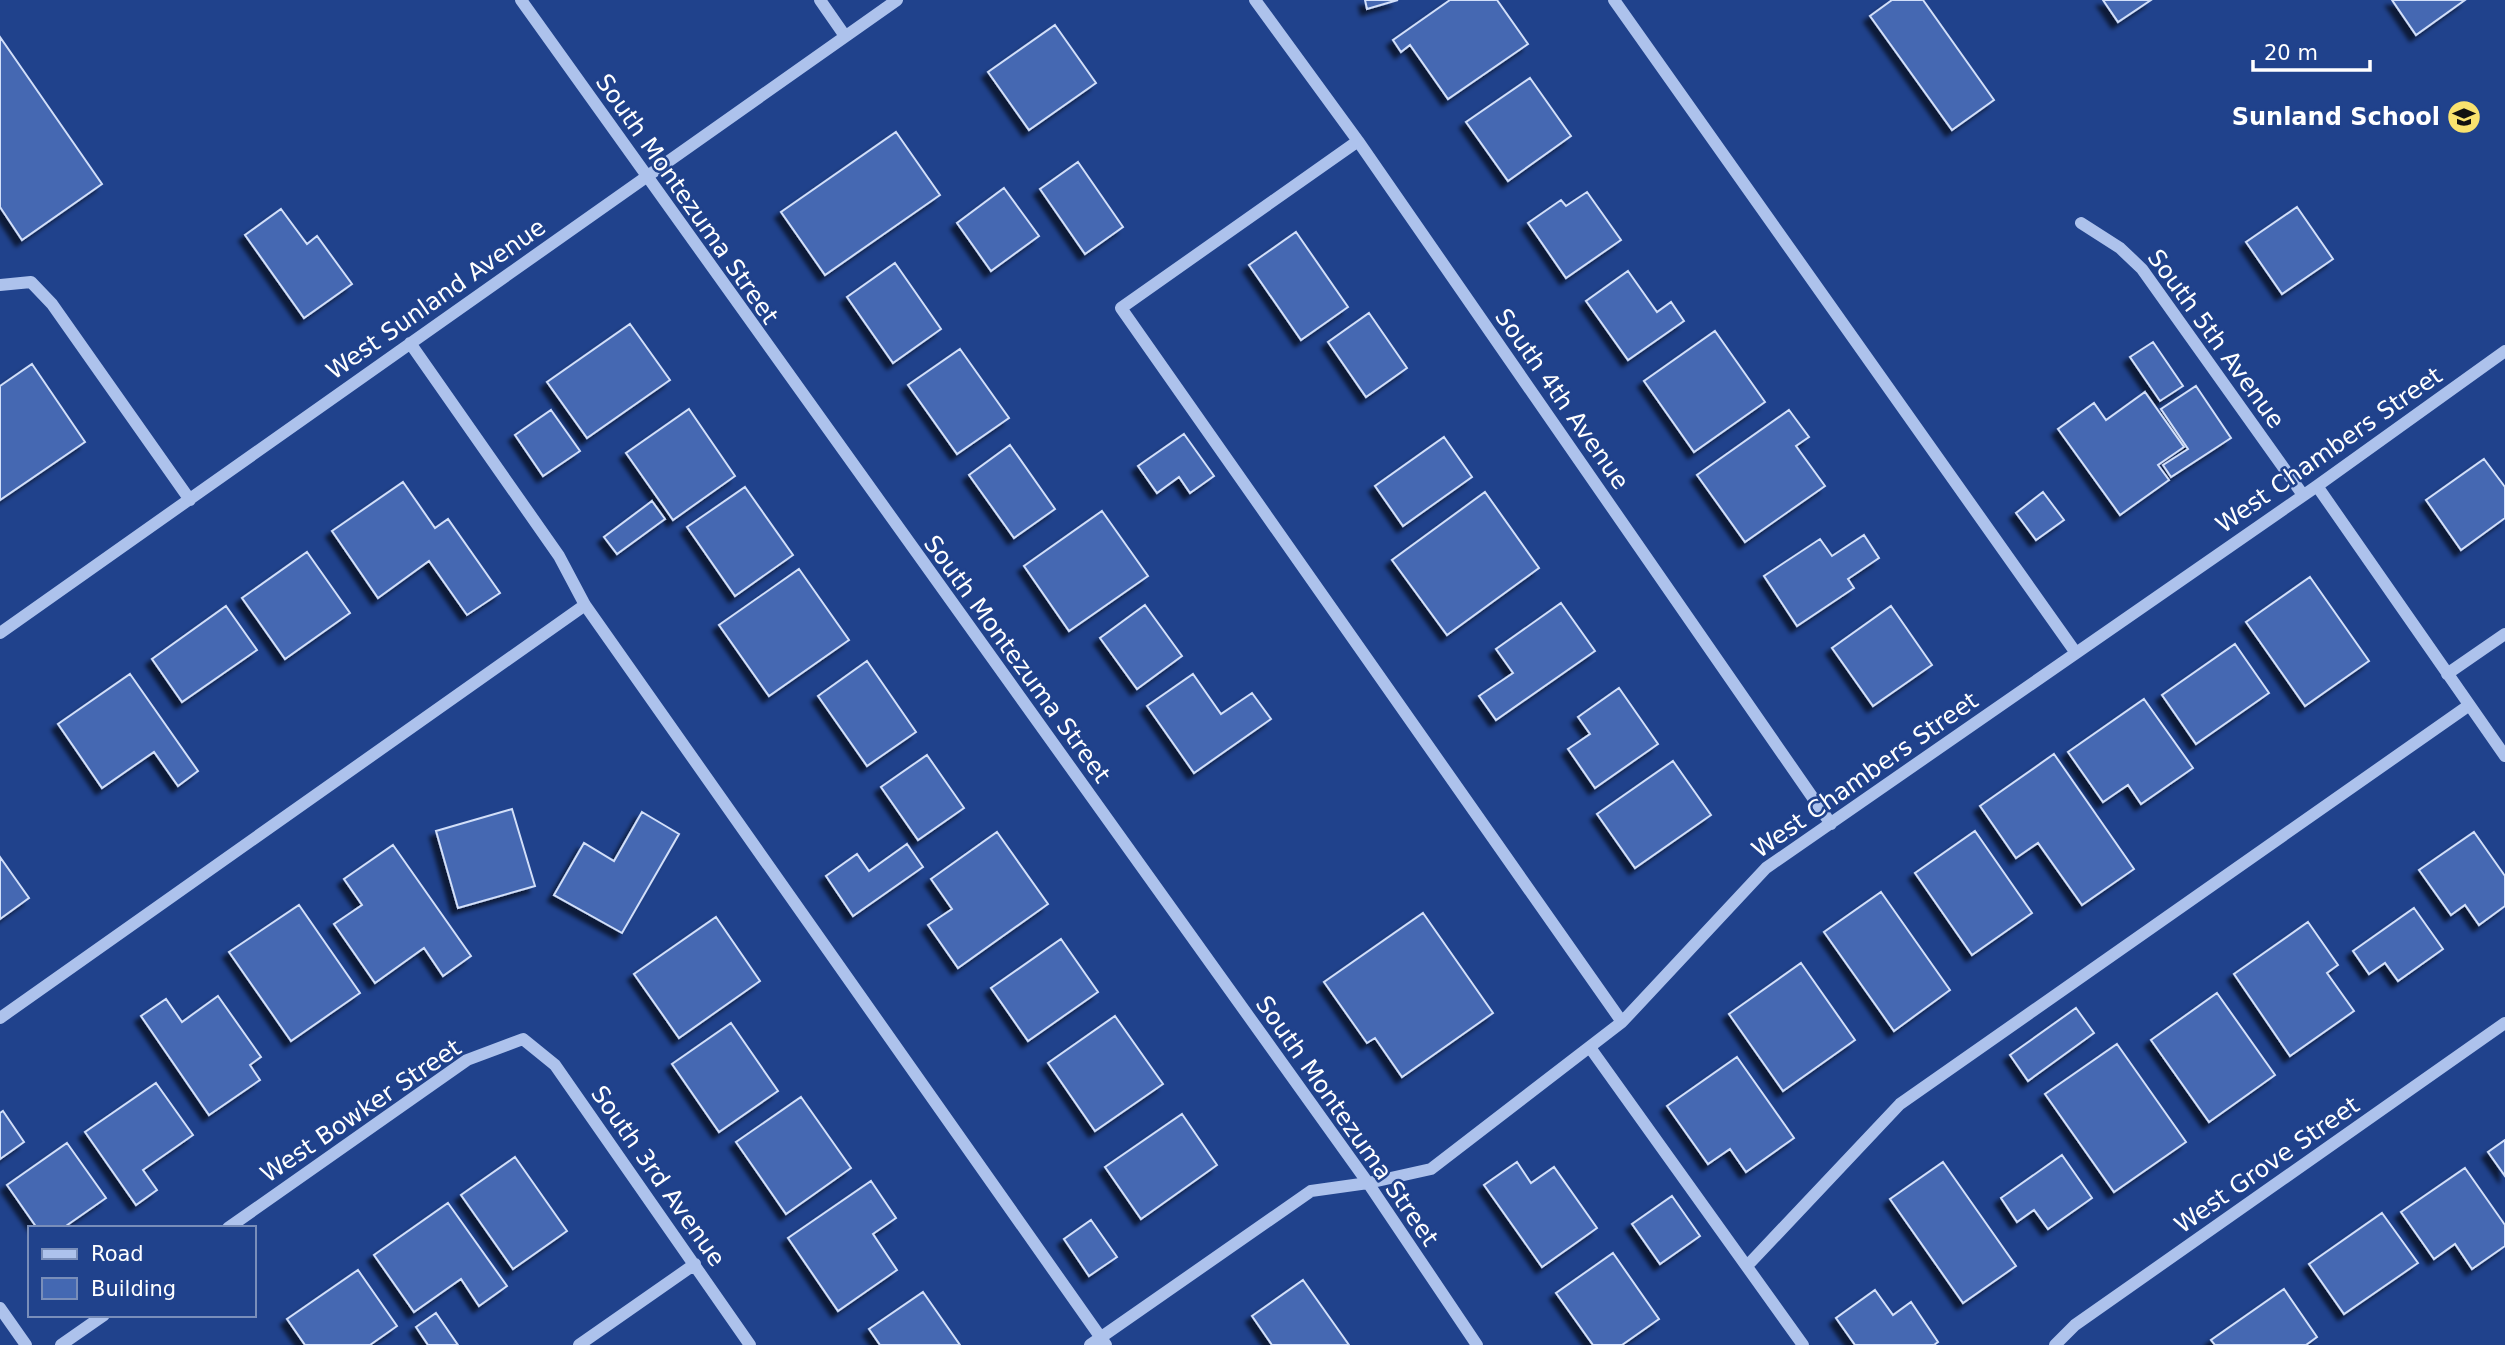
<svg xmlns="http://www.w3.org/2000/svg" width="2505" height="1345" viewBox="0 0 2505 1345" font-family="'DejaVu Sans',sans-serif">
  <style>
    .building { fill: #4468b2; stroke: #d2dff9; stroke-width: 2; filter: url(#shadow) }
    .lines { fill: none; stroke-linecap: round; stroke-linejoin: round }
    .minor { stroke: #adc2ec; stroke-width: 12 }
    .labels { text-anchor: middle; stroke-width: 5; stroke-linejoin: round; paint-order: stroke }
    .poi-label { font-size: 24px; font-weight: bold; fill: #fff; stroke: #20428c; text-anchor: end }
    .street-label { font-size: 24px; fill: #fff; stroke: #20428c }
  </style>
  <defs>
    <filter id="shadow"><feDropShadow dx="-6" dy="6" stdDeviation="2" flood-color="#0009"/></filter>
  </defs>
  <rect width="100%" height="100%" fill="#20428c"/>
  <!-- building -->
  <path class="building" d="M1365 0H1398L1367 9Z
    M1450 0H1497L1528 44 1448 99 1410 45 1401 52 1393 40Z
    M1892 0H1923L1994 100 1952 130 1870 16Z
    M2103 0H2151L2118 22Z
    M2392 0H2465L2416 35Z
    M1055 25 1096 83 1029 130 988 72Z
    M0 37 102 184 22 240 0 207Z
    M1530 78 1571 136 1508 181 1466 122Z
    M896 132 940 195 825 275 781 212Z
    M1078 162 1123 227 1085 254 1040 189Z
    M1004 188 1039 236 991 271 957 223Z
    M1587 192 1621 240 1566 278 1528 223 1561 200 1566 206Z
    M2297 207 2333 259 2282 294 2246 242Z
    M281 209 307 244 317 236 352 284 304 318 245 235Z
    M1296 232 1348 307 1301 340 1249 265Z
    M895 263 941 329 893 363 847 297Z
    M1628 271 1657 312 1671 302 1684 321 1628 360 1586 301Z
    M1369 313 1407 368 1366 397 1328 342Z
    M630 324 670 380 587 438 547 382Z
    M1715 331 1765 402 1694 452 1644 381Z
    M2153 342 2183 386 2160 401 2130 357Z
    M960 349 1009 418 957 454 908 385Z
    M32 364 85 442 0 500V386Z
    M2196 386 2231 438 2171 477 2163 465 2188 449 2161 409Z
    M2145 392 2184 447 2158 465 2169 480 2120 515 2058 429 2094 403 2106 420Z
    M689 409 735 476 673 520 626 453Z
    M551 410 580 451 543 476 515 435Z
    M1789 410 1809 437 1796 446 1825 486 1745 542 1697 475Z
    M1184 434 1214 476 1190 493 1179 477 1157 493 1138 466Z
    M1444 437 1472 477 1403 526 1375 486Z
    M1010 445 1055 509 1014 538 969 475Z
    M2484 459 2505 487V518L2461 550 2426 500Z
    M403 482 435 528 448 519 500 593 467 615 429 561 378 598 332 531Z
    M745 487 793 555 735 596 687 527Z
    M1485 492 1539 568 1447 635 1392 560Z
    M2043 492 2064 520 2036 540 2016 513Z
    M652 501 665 519 617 554 604 537Z
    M1102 511 1148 576 1069 631 1024 566Z
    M1864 535 1879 558 1848 579 1854 588 1797 626 1764 576 1820 539 1832 556Z
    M307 552 350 613 285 659 242 598Z
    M799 569 849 640 769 696 719 625Z
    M2310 577 2369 661 2305 706 2246 622Z
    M1561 603 1595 651 1496 720 1479 696 1513 673 1496 649Z
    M1145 605 1182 656 1137 689 1100 638Z
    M226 606 257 650 182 702 152 659Z
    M1891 606 1932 665 1873 706 1832 648Z
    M2235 644 2269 693 2196 744 2162 695Z
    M867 661 916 732 867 766 818 696Z
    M130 674 198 771 178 786 154 752 102 788 58 724Z
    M1193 674 1221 714 1252 693 1271 719 1194 773 1147 706Z
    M1619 688 1658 744 1595 788 1568 749 1590 734 1578 717Z
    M2144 699 2193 768 2141 804 2128 785 2103 802 2068 752Z
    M2054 754 2134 869 2082 905 2038 843 2016 858 1980 806Z
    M927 755 964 808 918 840 881 787Z
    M1673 761 1711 815 1635 868 1597 814Z
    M512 809 535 886 458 908 436 831Z
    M642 812 679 834 622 933 554 895 584 843 614 861Z
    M1975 831 2032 913 1972 955 1915 873Z
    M997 832 1048 904 958 968 928 925 952 909 931 879Z
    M2474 832 2505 876V906L2479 925 2465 905 2451 915 2419 870Z
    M907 844 923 867 853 916 826 876 857 854 869 871Z
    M393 845 471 956 443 976 424 948 375 983 334 924 362 905 344 879Z
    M0 857 29 898 0 919Z
    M1881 892 1950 990 1894 1031 1824 932Z
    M299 905 360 993 291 1041 229 952Z
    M2414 908 2443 949 2398 981 2385 963 2369 974 2353 951Z
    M1423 913 1493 1013 1402 1077 1375 1038 1367 1043 1324 982Z
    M716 917 760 981 679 1038 634 974Z
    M2308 922 2338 965 2327 973 2354 1011 2290 1056 2234 974Z
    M1061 939 1098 992 1028 1041 991 988Z
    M1801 963 1855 1040 1783 1091 1729 1014Z
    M2217 993 2275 1075 2209 1122 2151 1040Z
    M218 996 261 1057 250 1065 260 1080 209 1115 141 1016 166 999 182 1022Z
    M2076 1008 2094 1033 2028 1081 2010 1055Z
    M1115 1016 1163 1084 1095 1131 1048 1063Z
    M731 1023 778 1091 719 1132 672 1064Z
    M2117 1044 2186 1142 2114 1192 2045 1094Z
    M1737 1057 1794 1138 1746 1172 1730 1149 1708 1164 1667 1106Z
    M156 1083 193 1135 143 1170 157 1190 136 1205 85 1132Z
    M801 1097 851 1168 786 1214 736 1142Z
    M3 1111 24 1142 0 1159V1113Z
    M1182 1114 1217 1165 1141 1219 1105 1167Z
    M2505 1140V1176L2488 1152Z
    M67 1143 106 1198 63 1228H37L7 1185Z
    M2062 1155 2092 1198 2048 1229 2034 1210 2017 1222 2001 1198Z
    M515 1157 567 1231 513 1269 461 1195Z
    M1517 1162 1531 1183 1554 1167 1597 1228 1542 1267 1484 1185Z
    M1943 1162 2016 1266 1963 1303 1890 1199Z
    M2465 1168 2505 1225V1246L2472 1269 2455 1244 2434 1259 2401 1212Z
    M871 1181 896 1218 873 1234 897 1270 838 1311 788 1238Z
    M1672 1196 1700 1236 1660 1264 1632 1224Z
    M448 1203 507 1286 479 1306 461 1279 414 1312 374 1255Z
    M2382 1213 2418 1263 2344 1314 2309 1264Z
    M1091 1220 1117 1257 1089 1276 1064 1239Z
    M1613 1253 1659 1319 1622 1345H1593L1556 1293Z
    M358 1270 397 1326 370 1345H305L287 1319Z
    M1303 1280 1349 1345H1272L1252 1316Z
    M2284 1289 2317 1337 2306 1345H2215L2211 1340Z
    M1875 1290 1893 1315 1911 1302 1938 1342 1934 1345H1855L1836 1318Z
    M923 1292 960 1345H880L869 1329Z
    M436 1313 458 1345H428L416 1327Z"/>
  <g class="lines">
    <!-- minor -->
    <path class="minor" d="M521 0 1368 1183 1477 1345
      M820 0 845 36
      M1255 0 1358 141 1831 824
      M1614 0 2076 653
      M1358 141 1121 308 1622 1022
      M2081 223 2120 248 2142 269 2303 495
      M0 285 31 282 52 304 190 500
      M410 343 559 556 585 605 1106 1345
      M2317 486 2505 756
      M0 633 897 0
      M2447 674 2505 634
      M0 1018 585 605
      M1591 1049 1803 1345
      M228 1228 467 1060 523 1039 555 1065 750 1345
      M1747 1266 1900 1104 2468 706
      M0 1308 26 1345
      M61 1345 104 1315
      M579 1345 695 1264
      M1090 1345 1311 1191 1368 1183 1431 1169 1622 1022 1766 868 2317 486 2505 351
      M2055 1345 2075 1325 2505 1023"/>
  </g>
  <!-- icons -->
  <defs>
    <g id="school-disc" transform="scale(1.75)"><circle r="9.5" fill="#f9e26e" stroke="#20428c"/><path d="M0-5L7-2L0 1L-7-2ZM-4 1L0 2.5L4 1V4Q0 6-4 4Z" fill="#111"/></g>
  </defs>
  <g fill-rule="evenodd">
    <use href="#school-disc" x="2464" y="117"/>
  </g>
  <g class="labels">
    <!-- poi labels -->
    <g class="poi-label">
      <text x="2440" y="125">Sunland School</text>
    </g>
    <!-- street labels -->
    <g class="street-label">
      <text transform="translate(687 199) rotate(55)" y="8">South Montezuma Street</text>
      <text transform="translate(436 299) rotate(-35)" y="8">West Sunland Avenue</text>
      <text transform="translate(2216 339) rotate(54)" y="8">South 5th Avenue</text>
      <text transform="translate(1562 399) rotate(55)" y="8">South 4th Avenue</text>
      <text transform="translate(2329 450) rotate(-35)" y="8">West Chambers Street</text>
      <text transform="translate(1017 659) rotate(54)" y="8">South Montezuma Street</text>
      <text transform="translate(1865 775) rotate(-35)" y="8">West Chambers Street</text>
      <text transform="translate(361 1111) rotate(-34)" y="8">West Bowker Street</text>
      <text transform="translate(1347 1121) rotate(55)" y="8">South Montezuma Street</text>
      <text transform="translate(2267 1165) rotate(-35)" y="8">West Grove Street</text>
      <text transform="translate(658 1176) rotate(55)" y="8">South 3rd Avenue</text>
    </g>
  </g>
  <!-- legend -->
  <rect x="28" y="1226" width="228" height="91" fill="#20428c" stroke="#798eba" stroke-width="2"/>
  <rect x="42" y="1249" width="35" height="10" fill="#adc2ec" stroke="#798eba" stroke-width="2"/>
  <text x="91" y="1261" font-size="21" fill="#ffffff">Road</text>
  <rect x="42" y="1278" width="35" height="21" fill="#4468b2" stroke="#798eba" stroke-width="2"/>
  <text x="91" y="1296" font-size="21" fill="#ffffff">Building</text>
  <!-- scale -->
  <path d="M2253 60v10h117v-10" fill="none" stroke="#ffffff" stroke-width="3.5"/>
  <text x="2264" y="60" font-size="21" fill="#ffffff" stroke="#20428c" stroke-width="5" paint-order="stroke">20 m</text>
</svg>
